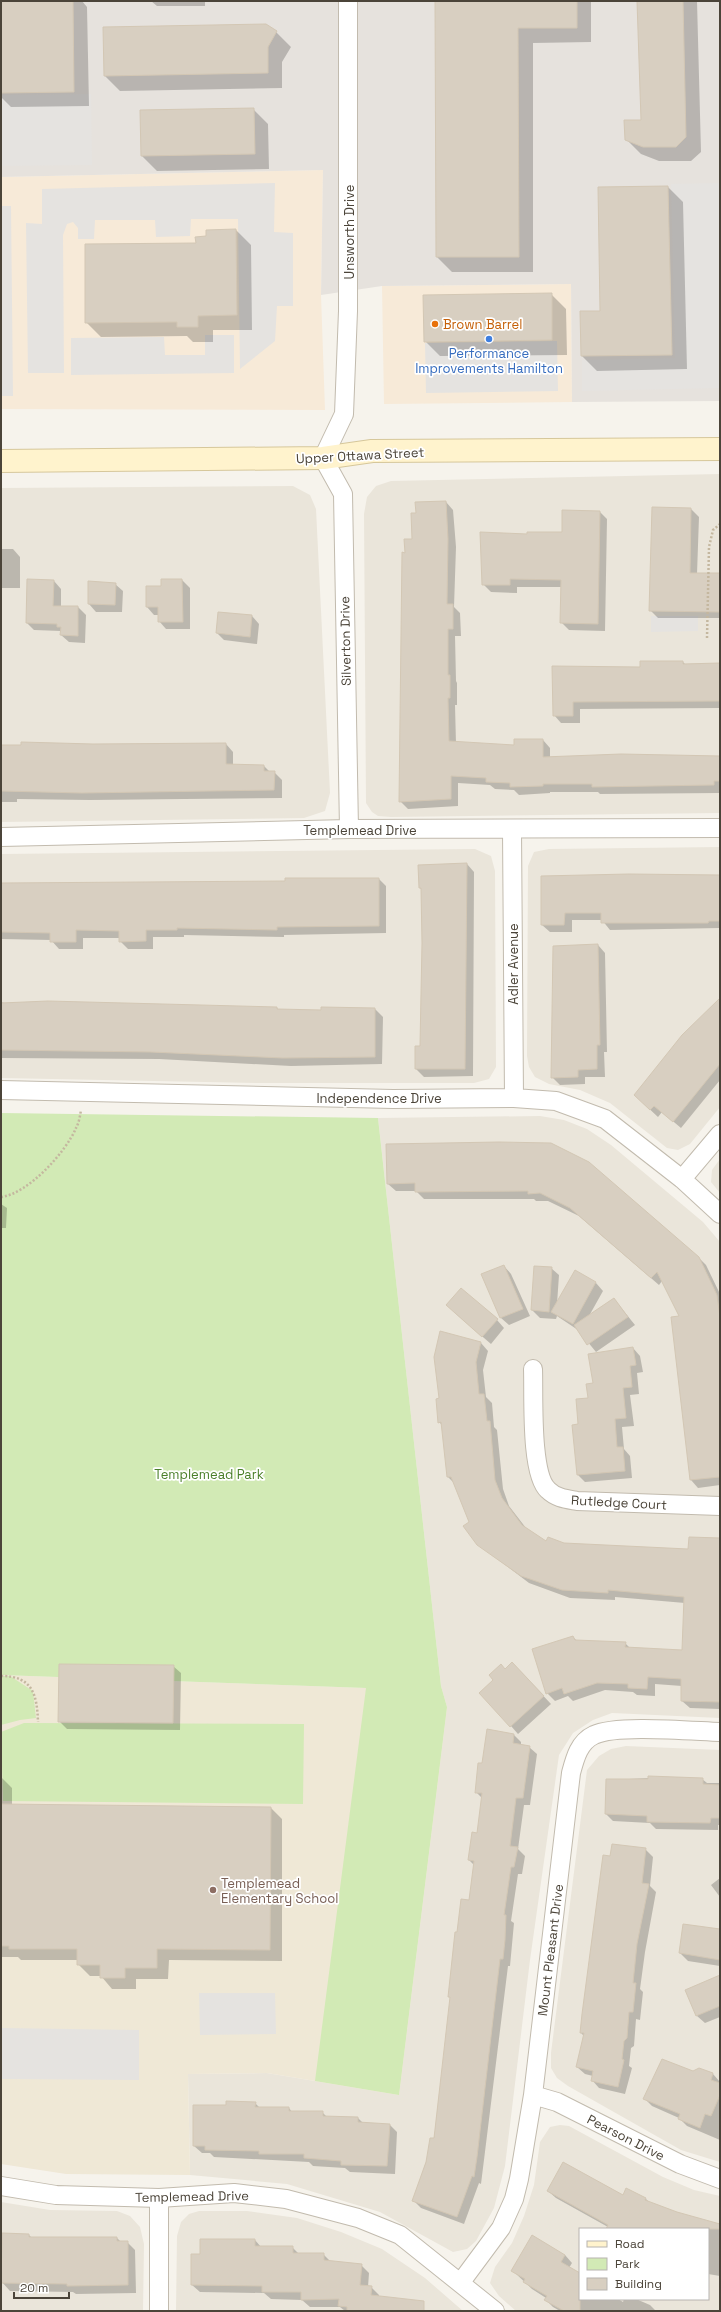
<svg xmlns="http://www.w3.org/2000/svg" width="721" height="2312" viewBox="0 0 721 2312" font-family="'Space Grotesk',sans-serif">
  <style>
    .residential { fill: #eae5da; fill-rule: evenodd }
    .commercial { fill: #f7ead8 }
    .industrial { fill: #e6e2dd }
    .education { fill: #efe8d6 }
    .green { fill: #d2eab5 }
    .parking { fill: #e5e3e0 }
    .shadow { fill: #0003 }
    .building { fill: #d8cfc1; stroke: #d3c7b4 }
    .lines { fill: none; stroke-linecap: round; stroke-linejoin: round }
    .street-casing { stroke: #c2bbae; stroke-width: 20 }
    .secondary-casing { stroke: #d6c79b; stroke-width: 24 }
    .path { stroke: #c4b79f; stroke-width: 2.5; stroke-dasharray: 2 2; stroke-linecap: butt }
    .street { stroke: #fff; stroke-width: 18 }
    .secondary { stroke: #fff3cd; stroke-width: 22 }
    .food-dot { fill: #e8710a; stroke: #fff; stroke-width: 1.5 }
    .shop-dot { fill: #3f7fe0; stroke: #fff; stroke-width: 1.5 }
    .education-dot { fill: #8d6e63; stroke: #fff; stroke-width: 1.5 }
    .labels { text-anchor: middle; stroke-width: 3.5; stroke-linejoin: round; paint-order: stroke }
    .street-label { font-size: 13px; fill: #4b4439; stroke: #fff }
    .food-label { font-size: 13px; fill: #c56008; stroke: #fff; text-anchor: start }
    .shop-label { font-size: 13px; fill: #366cbe; stroke: #fff }
    .park-label { font-size: 13px; fill: #4a7f2a; stroke: #fff }
    .education-label { font-size: 13px; fill: #785e54; stroke: #fff; text-anchor: start }
  </style>
  <rect width="100%" height="100%" fill="#f6f3ec"/>
  <!-- residential -->
  <path class="residential" d="M720 474V813L391 817 378 816 372 812 366 803 364 514 367 497 376 486 391 481Z
    M293 486 310 495 316 509 330 793 325 811 304 818 1 822V488Z
    M720 847V1107L690 1144 678 1150 667 1148 610 1103 580 1090 549 1084 535 1077 529 1067 527 1056 528 866 534 852 549 849Z
    M475 849 491 856 495 871 496 1067 489 1079 474 1083H259L1 1078V854Z
    M540 1116 564 1120 587 1129 611 1145 703 1222 720 1242V1718L612 1713 593 1720 573 1733 559 1755 530 1960 505 2166 494 2208 476 2241 467 2249 453 2252 380 2212 287 2184 190 2175 188 2074 267 2073 399 2095 447 1707 441 1686 378 1118Z
    M720 1159V1193L711 1182 712 1170Z
    M626 1746 720 1750V2162L681 2150 568 2086 557 2078 551 2068V2053L587 1770 599 1756 611 1749Z
    M560 2125 569 2126 663 2177 694 2190 720 2196V2311H516L499 2296 490 2283 495 2267 512 2243 524 2216 534 2185 540 2142 550 2127ZM580 2229H708V2299H580Z
    M1 2202 50 2210 117 2211 130 2216 140 2227 144 2244 143 2311H1Z
    M199 2211H247L297 2218 341 2232 382 2249 425 2278 463 2311H176L177 2236 181 2222 189 2214Z"/>
  <!-- commercial -->
  <path class="commercial" d="M323 170 321 295 325 410 1 409V177Z
    M571 284 572 402 384 404 382 286Z"/>
  <!-- industrial -->
  <path class="industrial" d="M1 1H720V401L572 402 571 284 382 286 321 295 323 170 1 177Z"/>
  <!-- education -->
  <path class="education" d="M1 1675 366 1688 447 1707 399 2095 267 2073 188 2074 190 2175 66 2174 1 2164Z"/>
  <!-- green -->
  <path class="green" d="M1 1113 378 1118 441 1686 447 1707 399 2095 315 2081 366 1688 1 1675Z
    M1 1676H10L33 1691 36 1718 20 1720 1 1725Z
    M24 1723 304 1724 303 1804 3 1801 1 1732Z"/>
  <!-- parking -->
  <path class="parking" d="M91 94 92 165 1 166V95Z
    M275 183 274 232 293 233V306H277L275 341 240 369 238 219H191L190 236 156 237 155 220H95L94 239H78V228L73 222 67 224 63 235 64 373H28L26 223 42 224V189Z
    M720 183V388L582 391V360L675 358 671 184Z
    M1 206H11L13 396H1Z
    M205 335H234V373L71 375V338L164 337 165 355H205Z
    M557 341 558 391 426 393 425 343Z
    M651 616H698V631L651 632Z
    M199 1993H275L276 2034 200 2035Z
    M1 2028 139 2030V2080L1 2079Z"/>
  <!-- shadow -->
  <path class="shadow" d="M1 1H82L87 7 89 106 11 107 1 97Z
    M151 1H205V6H157Z
    M436 1H591V42L533 43V272H452L437 257Z
    M638 1H697L701 152 691 161H659L641 154 626 139 642 121Z
    M276 32 291 47 282 62V88L120 91 105 76Z
    M253 109 268 124 269 169 157 171 142 156Z
    M668 187 683 202 687 369 597 371 582 356 581 312H601Z
    M236 230 251 245 252 330H213V342H193L187 336 101 337 86 322 197 244 207 237Z
    M551 294 566 309 567 355 440 356 425 341Z
    M446 502 453 510 456 547 454 607 460 613 461 636H455L456 681 457 683V705H455L456 744 515 746 543 740 550 748V758L720 756V793L600 794 598 792H550V793L519 795 514 790 495 789 490 785 458 783V806L408 809 400 801 406 554 413 540 417 514Z
    M691 509 699 517 697 574H720V618H658L650 610Z
    M600 512 607 519 605 631 569 630 561 622 562 587H517V593L491 592 483 584 528 535 563 533Z
    M1 549H13L20 557V588H1Z
    M182 580 190 588V629H166L159 621V615H154L147 607 162 587Z
    M54 581 61 589V607H78L86 615 85 643 69 642 61 635V631L34 630 27 623Z
    M115 584 123 591 122 612H96L89 604Z
    M252 616 259 624 257 644 224 640 217 633Z
    M683 662 686 665 720 664V708L580 709V723H561L554 715 553 667 641 668Z
    M226 744 233 752V765L264 766 270 772H274L282 780V798L90 800 17 799V802H1V746Z
    M467 864 474 872 473 1076 424 1077 416 1069 421 1047 423 943 422 890 420 888 419 866Z
    M720 875V928L610 930 602 920H572V932H550L542 925V877Z
    M379 879 386 886V933L284 935V937L184 935V937H153V949H128L120 941V938H83V949H59L51 940 1 939V884L286 882Z
    M598 945 605 953 607 1052H604L605 1077H585V1084L560 1085 552 1077Z
    M720 1001V1080L681 1128 662 1112 658 1117 643 1103Z
    M1 1002 7 1004 277 1008 279 1010 322 1011V1008L375 1009 383 1017 382 1064 291 1066 159 1059 1 1058Z
    M499 1143 698 1257 706 1265 720 1294V1485L698 1488 691 1480 672 1318 680 1317 662 1281 659 1285 579 1216 548 1201H536L534 1199H424L416 1191H396L388 1184Z
    M1 1204 7 1208 6 1228H1Z
    M504 1266 511 1274 530 1316 509 1325 501 1318 483 1275Z
    M551 1268 559 1275 557 1304 575 1272 596 1283 603 1291 589 1316 614 1299 635 1325 596 1352 578 1330 557 1316 556 1319 540 1318 532 1310Z
    M455 1313 497 1320 504 1328 491 1344Z
    M481 1343 488 1351 483 1370 486 1397 492 1403 494 1427 497 1430 503 1489 509 1506 526 1528 547 1543 564 1544 689 1550 720 1539V1709L690 1708 682 1701V1686L655 1684V1696L637 1695 633 1692 605 1690 573 1701 568 1696 555 1701 547 1693 573 1637 577 1641 625 1643 630 1648 683 1651 685 1603 615 1597V1600L570 1598 529 1583 478 1544 456 1485 448 1477 442 1425 439 1422 440 1399Z
    M633 1348 640 1356 643 1372 637 1373 639 1394 630 1395 634 1426 622 1427 624 1449 630 1456 632 1478 585 1482 578 1475 579 1425 594 1384Z
    M173 1666 181 1673 180 1730 67 1729 59 1721Z
    M520 1671 551 1704 518 1734 511 1726Z
    M513 1734 521 1742V1745L529 1747 537 1754 530 1805H524L518 1849 525 1856 522 1874H518L511 1921 514 1923 510 1966H508L481 2184 479 2183 464 2224 421 2208 413 2200 434 2139 451 1998 449 1997 458 1933 470 1901 474 1865 469 1860 478 1834 483 1799 476 1792 483 1764Z
    M1 1777 12 1788V1806L271 1808 282 1819V1961L169 1960 168 1979H136V1989H112L101 1976H90L78 1964V1960H21L18 1957H1Z
    M672 1777 702 1779 707 1783H720V1825H718V1830L656 1829 650 1823 613 1821 606 1814 607 1780Z
    M645 1849 653 1857 650 1886 656 1892 645 1952 640 1989 643 1992 640 2020 636 2019 634 2046 631 2048 629 2066 632 2068 625 2094 599 2088 592 2080 593 2076 585 2074 577 2067 584 2036 581 2033 611 1857Z
    M720 1878V1897L711 1885Z
    M720 1930V1966L688 1961 680 1953Z
    M720 1976V2017L705 2023 697 2016 686 1991Z
    M699 2069 713 2074 720 2082V2140L687 2126 679 2118 652 2106 644 2098Z
    M255 2103 260 2108H289L292 2112H322L328 2118H358L363 2123 390 2125 397 2132 395 2174 350 2172 345 2168 313 2166 309 2162 214 2157 210 2153H202L194 2146 227 2106Z
    M548 2191 646 2199 650 2203 676 2213 720 2225V2276L708 2274V2229H607L608 2227 556 2198Z
    M1 2234 29 2235 32 2238H117L121 2242H127L135 2250 136 2293 76 2294 73 2292 10 2291 1 2281Z
    M255 2240 261 2247H292L299 2254H323L331 2262 361 2265 369 2273 368 2287H371L379 2295V2297L417 2311H345L340 2307H310L302 2300 271 2299 264 2293 200 2292 192 2285 201 2255Z
    M565 2255 572 2263 569 2268 580 2275V2299H618L623 2302 624 2299H636L650 2305 656 2311H560L553 2307 546 2300V2298L532 2289 513 2271Z"/>
  <!-- building -->
  <path class="building" d="M1 1H73L74 92 1 93Z
    M435 1H577V28H518L519 257H436Z
    M637 1H683L686 137 676 147H643L625 140 624 120H641Z
    M266 24 277 31 268 47V73L104 76 103 27Z
    M254 108 255 154 141 156 140 110Z
    M668 186 672 355 581 356 580 311H600L598 187Z
    M236 229 237 315 198 316V327H177V322L85 323V244L196 243 195 237 206 236V230Z
    M552 293V340L424 342 423 295Z
    M446 501 448 539 447 604H453V629H448V675H450V698H448L449 741 514 745V739H543V757L621 754 720 756V781H714V785L592 787V784H543V786L510 787V783L486 782V778L451 776V799L399 802 402 552 405 553 404 539H412L411 513H416L415 502Z
    M652 507 691 508 690 573H720V612L649 611Z
    M562 510 600 511 598 624 560 623 561 580 510 579V585H482L480 532 527 534V532H562Z
    M27 579 54 580 53 606H78V636L60 635 61 627H57V624L26 623Z
    M161 579H182L183 622H158V607H146V586H161Z
    M88 581 116 583 115 605 88 604Z
    M218 612 252 615 250 637 216 633Z
    M640 661H683V664L720 663V701L573 702V716H553L552 666 640 667Z
    M21 742 93 744 226 743V764L264 765V771H275L274 790 81 793 1 791V745H21Z
    M467 863 465 1069H415V1046H420L422 943 421 888H419L418 865Z
    M629 874 720 875V921H709L708 923H601V913H565L564 925H541V876Z
    M285 878H379V926L277 927V930L177 928V930H146V941L119 942V931L76 930V942H50V933L1 932V883L285 881Z
    M598 944 600 1045H597V1069L578 1070V1077L551 1078 553 946Z
    M720 998V1064L673 1122 654 1106 650 1110 634 1095 682 1035Z
    M48 1001 277 1007V1009L321 1010V1007L375 1008V1057L283 1058 151 1052 1 1050V1003Z
    M499 1142 551 1143 589 1162 699 1257 717 1295 720 1317V1477L690 1480 671 1317 679 1316 657 1272 651 1278 570 1208 540 1193 528 1194V1191L415 1192V1183L387 1184 386 1144Z
    M504 1265 523 1309 500 1318 481 1274Z
    M534 1266 552 1267 549 1312 531 1310Z
    M575 1270 596 1282 573 1324 551 1312Z
    M461 1288 498 1319 482 1337 446 1305Z
    M614 1298 628 1317 587 1345 574 1325Z
    M440 1331 481 1342 476 1362 479 1394H484L487 1421H490L495 1480 502 1498 522 1525 546 1541 548 1537 564 1543 688 1549 689 1537 720 1538V1702L681 1701V1679L648 1677 647 1689 628 1688V1684L597 1683 564 1694 562 1688 546 1694 532 1649 573 1636 575 1640 626 1642 625 1647 682 1650 684 1597 608 1590V1593L562 1590 521 1576 477 1545 463 1526 469 1522 451 1477H447L441 1422 438 1423 436 1399 439 1398 434 1357Z
    M633 1347 636 1365 630 1366 632 1387 623 1388 626 1418 615 1419 617 1447H623L625 1471 577 1475 572 1425 578 1424 576 1399 588 1398 586 1384 593 1383 588 1354Z
    M512 1662 544 1696 510 1727 479 1693 493 1680 489 1675 501 1664 505 1669Z
    M59 1664 174 1665 173 1723 58 1722Z
    M487 1729 514 1734 513 1743 530 1746 523 1798H516L510 1846 518 1847 514 1867H511L504 1915H506L505 1940 503 1959H500L477 2157 474 2177 472 2176 457 2217 412 2201 426 2162 430 2138H434L450 1997H448L455 1932H457L461 1899 469 1900 474 1861 468 1860 472 1832 477 1833 482 1793H475L478 1763H482Z
    M648 1776 703 1778V1784L720 1785V1818H711L710 1823 647 1822V1816L605 1814 606 1779H648Z
    M1 1804 271 1807 270 1950 157 1949V1968H125V1978H100V1965H77V1949H9V1946H1Z
    M612 1844 646 1848 642 1883 649 1884 637 1944 633 1983H636L633 2012H629L627 2038 624 2041 622 2059 624 2060 618 2087 591 2081 593 2071 576 2067 584 2033H580L582 2014 603 1855 610 1856Z
    M683 1924 720 1929V1960L679 1953Z
    M720 1975V2006L696 2016 685 1990Z
    M662 2059 693 2071 699 2068 713 2073 711 2080 720 2083V2095L711 2116 705 2114 700 2128 678 2119 680 2114 643 2099Z
    M226 2101 256 2102 255 2107H289V2111H323V2116L358 2117V2122L390 2124 387 2166 341 2165V2161L304 2158V2154H259V2151L205 2150V2146H193V2105H226Z
    M563 2162 623 2195 626 2188 646 2198 645 2200 677 2212 720 2224V2229H606L608 2225 547 2191Z
    M2 2233 29 2234V2237H117V2241H128V2285L67 2286V2284L1 2283Z
    M532 2235 565 2255 561 2262 580 2273V2311H564L544 2300 547 2296 523 2282 525 2279 511 2271Z
    M200 2239H255V2246H293V2253H324V2260L362 2264 360 2285 372 2286 371 2295 424 2301V2311H347V2307L338 2306 339 2299 301 2300V2292H262V2286L191 2285V2254H200Z"/>
  <g class="lines">
    <!-- street casing -->
    <g class="street-casing">
      <path id="street" d="M348 1V311L344 414 323 458 343 494 349 829
        M512 830 514 1098
        M1 837 349 829 720 828
        M1 1090 393 1099 514 1098 556 1101 605 1119 682 1179 720 1214
        M682 1179 720 1134
        M533 1369C534 1395 530 1474 548 1490 556 1498 566 1499 577 1501L720 1506
        M533 2095 557 2102 680 2164 720 2179
        M1 2186 56 2195 159 2198 234 2193 286 2199 358 2218 400 2235 495 2311
        M159 2198V2311
        M461 2282 501 2228 514 2199 519 2179 533 2095 571 1773C575 1758 579 1742 594 1735 616 1724 692 1731 720 1732"/>
    </g>
    <!-- secondary casing -->
    <g class="secondary-casing">
      <path id="secondary" d="M1 461 323 458 372 451 720 449"/>
    </g>
    <!-- path -->
    <path class="path" d="M707 638 709 547 713 530 720 524
      M1 1197C28 1194 66 1152 76 1128 79 1123 80 1116 81 1110
      M1 1676C33 1676 37 1695 38 1722"/>
    <!-- street -->
    <use href="#street" class="street"/>
    <!-- secondary -->
    <use href="#secondary" class="secondary"/>
  </g>
  <!-- markers -->
  <circle class="food-dot" cx="435" cy="324" r="4"/>
  <circle class="shop-dot" cx="489" cy="339" r="4"/>
  <circle class="education-dot" cx="213" cy="1890" r="4"/>
  <g class="labels">
    <!-- street labels -->
    <g class="street-label">
      <text transform="translate(349 232) rotate(-90)" y="5">Unsworth Drive</text>
      <text transform="translate(360 455) rotate(-3)" y="5">Upper Ottawa Street</text>
      <text transform="translate(345 641) rotate(-91)" y="5">Silverton Drive</text>
      <text x="360" y="835">Templemead Drive</text>
      <text transform="translate(513 964) rotate(-90)" y="5">Adler Avenue</text>
      <text x="379" y="1103">Independence Drive</text>
      <text transform="translate(619 1502) rotate(3)" y="5">Rutledge Court</text>
      <text transform="translate(550 1950) rotate(-83)" y="5">Mount Pleasant Drive</text>
      <text transform="translate(626 2137) rotate(27)" y="5">Pearson Drive</text>
      <text transform="translate(192 2196) rotate(-1)" y="5">Templemead Drive</text>
    </g>
    <!-- food labels -->
    <g class="food-label">
      <text x="443" y="329">Brown Barrel</text>
    </g>
    <!-- shop labels -->
    <g class="shop-label">
      <text x="489" y="358">Performance<tspan x="489" dy="15">Improvements Hamilton</tspan></text>
    </g>
    <!-- park labels -->
    <g class="park-label">
      <text x="209" y="1479">Templemead Park</text>
    </g>
    <!-- education labels -->
    <g class="education-label">
      <text x="221" y="1888">Templemead<tspan x="221" dy="15">Elementary School</tspan></text>
    </g>
  </g>
  <!-- border -->
  <rect width="721" height="2312" fill="none" stroke="#4b4439" stroke-width="4"/>
  <!-- legend -->
  <rect x="579" y="2228" width="130" height="72" fill="#ffffff" stroke="#b7b4b0"/>
  <rect x="587" y="2241" width="20" height="6" fill="#fff3cd" stroke="#b7b4b0"/>
  <text x="615" y="2248" font-size="12" fill="#4b4439">Road</text>
  <rect x="587" y="2258" width="20" height="12" fill="#d2eab5" stroke="#b7b4b0"/>
  <text x="615" y="2268" font-size="12" fill="#4b4439">Park</text>
  <rect x="587" y="2278" width="20" height="12" fill="#d8cfc1" stroke="#b7b4b0"/>
  <text x="615" y="2288" font-size="12" fill="#4b4439">Building</text>
  <!-- scale -->
  <path d="M14 2292v6h55v-6" fill="none" stroke="#4b4439" stroke-width="2"/>
  <text x="20" y="2292" font-size="12" fill="#4b4439" stroke="#ffffff" stroke-width="3" paint-order="stroke">20 m</text>
</svg>
